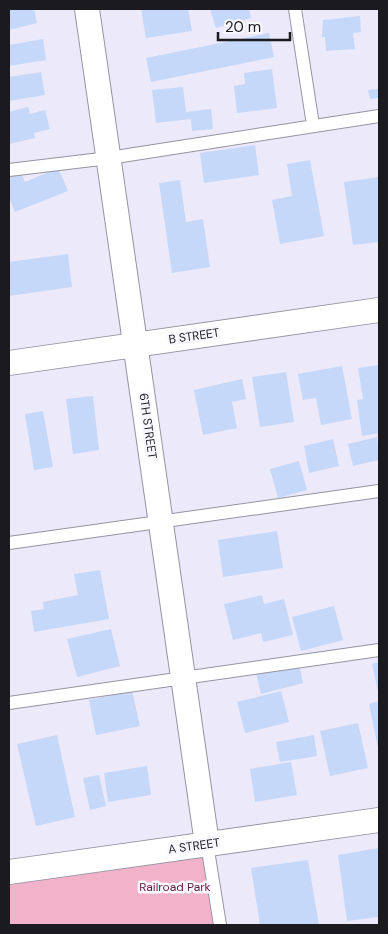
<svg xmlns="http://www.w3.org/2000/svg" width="388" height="934" viewBox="0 0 388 934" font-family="'DM Sans',sans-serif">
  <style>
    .green { fill: #f2b3ca }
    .building { fill: #c5d8fa }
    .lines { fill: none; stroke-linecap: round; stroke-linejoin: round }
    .service-casing { stroke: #9593a1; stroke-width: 14 }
    .minor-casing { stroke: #9593a1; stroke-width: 26 }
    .service { stroke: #fff; stroke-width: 12 }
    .minor { stroke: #fff; stroke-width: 24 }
    .labels { text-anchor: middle; stroke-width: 5; stroke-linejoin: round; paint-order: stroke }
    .street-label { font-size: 12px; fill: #1b1a1f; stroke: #f9f8ff }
    .park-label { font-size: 12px; fill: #65183d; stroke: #f9f8ff }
  </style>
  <rect width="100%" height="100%" fill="#ece9fa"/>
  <!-- green -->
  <path class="green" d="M207 844 220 925H9V872Z"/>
  <!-- building -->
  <path class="building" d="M9 9H34L37 23 9 30Z
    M141 9H188L192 31 146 38Z
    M210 9H249L251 18 216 28Z
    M360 16 361 32 353 33 355 49 326 51 325 37H322L323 20Z
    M269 33 274 57 151 82 146 58Z
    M43 39 46 60 9 66V45Z
    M272 69 277 108 237 113 234 86 245 84 244 73Z
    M41 72 45 95 9 101V77Z
    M183 87 186 112 211 109 213 129 192 131 191 119 156 123 152 90Z
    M378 89 379 98 370 99 368 90Z
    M28 107 30 114 45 110 50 129 34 133 35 138 9 144V112Z
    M255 145 259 175 204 183 200 153Z
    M310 160 324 236 280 244 272 200 292 196 287 164Z
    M58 168 68 191 15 212 9 197V174L20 170 25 182Z
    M379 177V242L353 245 344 182Z
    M180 180 186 222 203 219 210 267 172 273 159 183Z
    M68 254 72 287 9 296V262Z
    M379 365V433L362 436 357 400 363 399 358 368Z
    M342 366 352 419 321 425 316 398 303 400 298 374Z
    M286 372 294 422 260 427 252 377Z
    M242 379 246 399 232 402 237 428 203 435 194 390Z
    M93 396 99 450 73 454 66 399Z
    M43 411 53 467 34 470 25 414Z
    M377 437 379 460 353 466 348 444Z
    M333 439 339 466 309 473 304 446Z
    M299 461 307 490 278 498 270 469Z
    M277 531 283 568 223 577 218 540Z
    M100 570 109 619 34 632 31 611 44 609 43 602 78 595 74 574Z
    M262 595 264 604 284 599 293 635 263 642 261 633 233 640 224 604Z
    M334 606 343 640 301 651 292 617Z
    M111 629 120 666 77 677 67 639Z
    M379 662V691H378L372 664Z
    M299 663 303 683 261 694 256 673Z
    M132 691 140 726 96 735 89 700Z
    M281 691 289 722 245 733 237 702Z
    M379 701V748H378L369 704Z
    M358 723 368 768 330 776 320 731Z
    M57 735 75 817 36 826 17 744Z
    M314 735 317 756 280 762 276 742Z
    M291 762 297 795 255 802 250 769Z
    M147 766 151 795 108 802 104 773Z
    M99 775 106 806 90 810 83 778Z
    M379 848V917L347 921 338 855Z
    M308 860 319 925H260L251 868Z"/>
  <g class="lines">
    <!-- service casing -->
    <g class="service-casing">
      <path id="service" d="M295 9 313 125
        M9 170 109 158 379 116
        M9 543 379 491
        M9 703 379 650
        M207 844 220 925"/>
    </g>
    <!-- minor casing -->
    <g class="minor-casing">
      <path id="minor" d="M87 9 207 844
        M9 363 379 310
        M9 872 379 820"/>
    </g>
    <!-- service -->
    <use href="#service" class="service"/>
    <!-- minor -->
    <use href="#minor" class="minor"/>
  </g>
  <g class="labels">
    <!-- street labels -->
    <g class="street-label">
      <text transform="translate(194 336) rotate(-8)" y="4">B STREET</text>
      <text transform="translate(148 426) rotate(82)" y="4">6TH STREET</text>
      <text transform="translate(194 846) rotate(-8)" y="4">A STREET</text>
    </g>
    <!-- park labels -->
    <g class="park-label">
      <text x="175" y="891">Railroad Park</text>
    </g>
  </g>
  <!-- border -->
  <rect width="388" height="934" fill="none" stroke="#1b1a1f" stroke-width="20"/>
  <!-- scale -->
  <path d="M218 32v8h72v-8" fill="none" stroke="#1b1a1f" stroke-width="2.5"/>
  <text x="225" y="32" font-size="15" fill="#1b1a1f" stroke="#f9f8ff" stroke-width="4" paint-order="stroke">20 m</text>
</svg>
